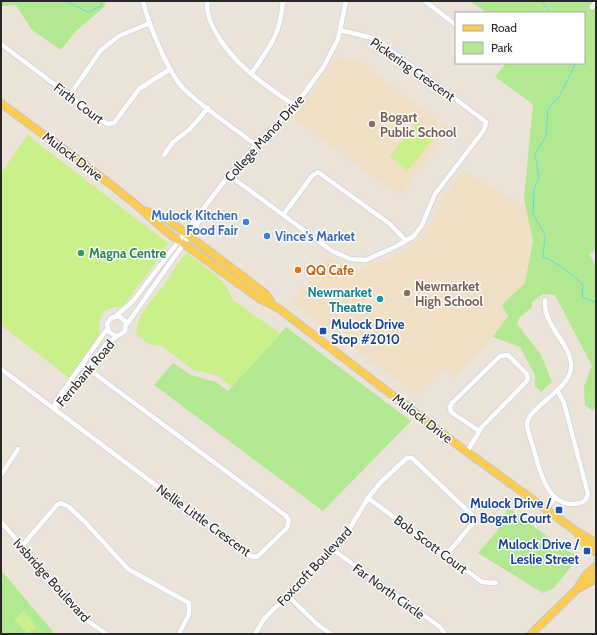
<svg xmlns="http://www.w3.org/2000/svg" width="597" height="635" viewBox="0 0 597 635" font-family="Cabin,sans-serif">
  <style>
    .education { fill: #f0e0c6 }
    .green { fill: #b1e890 }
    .pitch { fill: #c9f08b }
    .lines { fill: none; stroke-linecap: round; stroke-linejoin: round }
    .stream { stroke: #62d6f7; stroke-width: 1 }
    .street-casing { stroke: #ced3e3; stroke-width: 6 }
    .primary-casing { stroke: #c7c7c7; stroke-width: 9 }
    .street { stroke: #fff; stroke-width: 4.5 }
    .primary { stroke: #fbcc4f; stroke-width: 7 }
    .education-dot { fill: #8d6e63; stroke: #fff; stroke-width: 1.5 }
    .shop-dot { fill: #3f7fe0; stroke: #fff; stroke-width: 1.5 }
    .leisure-dot { fill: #2e9e5b; stroke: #fff; stroke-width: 1.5 }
    .food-dot { fill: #e8710a; stroke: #fff; stroke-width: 1.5 }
    .culture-dot { fill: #0f9aa8; stroke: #fff; stroke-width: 1.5 }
    .transit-dot { fill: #1a4fb4; stroke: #fff; stroke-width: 1.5 }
    .labels { text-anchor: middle; stroke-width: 3; stroke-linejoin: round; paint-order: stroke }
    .street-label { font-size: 13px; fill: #282828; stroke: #fff }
    .education-label { font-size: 13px; font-weight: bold; fill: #785e54; stroke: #fff; text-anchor: start }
    .shop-label { font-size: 13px; font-weight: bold; fill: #366cbe; stroke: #fff; text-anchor: end }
    .leisure-label { font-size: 13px; font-weight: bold; fill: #27864d; stroke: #fff; text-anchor: start }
    .food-label { font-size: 13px; font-weight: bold; fill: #c56008; stroke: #fff; text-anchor: start }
    .culture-label { font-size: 13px; font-weight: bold; fill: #0d838f; stroke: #fff; text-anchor: end }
    .transit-label { font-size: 13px; font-weight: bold; fill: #164399; stroke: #fff; text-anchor: end }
  </style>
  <rect width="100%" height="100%" fill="#ece3d9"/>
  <!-- education -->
  <path class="education" d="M335 57 361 63 449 129 400 196 294 119Z
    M463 171 526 206 533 241 525 283 502 305 508 316 493 337 454 377 444 368 417 395 292 303 327 257 358 269 385 261 422 239 445 196Z"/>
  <!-- green -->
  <path class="green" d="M1 1H106L104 7 75 32 61 50 32 30 16 5 1 6Z
    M470 1H596V250L589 254 596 265V405L593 411 585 405 584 386 592 366 555 295 543 294 532 302V307L519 318 517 324 541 355 552 382 541 392 535 386V375L520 347 493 337 508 316 502 305 525 283 533 241 524 199 533 104 495 77 506 63H584V13H487Z
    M286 327 411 421 323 511 154 385 173 363 191 375 216 382 228 391Z
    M508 507 561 547 579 557 554 588 543 593 478 553 497 531Z
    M1 570 55 634H1Z"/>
  <!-- pitch -->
  <path class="pitch" d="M418 122 435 137 407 171 390 156Z
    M28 134 40 145 168 243 155 264 123 306C119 308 115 307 111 308 97 312 99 327 100 338L69 378 1 325V173Z
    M187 253 217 276 227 288 233 300 281 334 232 387 216 375 193 370 162 346 149 344 136 334C139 311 148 306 161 289 170 277 176 264 187 253Z
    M24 611 37 627 28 634 14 619Z"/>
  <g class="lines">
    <!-- stream -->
    <path class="stream" d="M65 1 88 12 101 6 102 1
      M542 1 550 13
      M576 63 559 97 548 109 546 136 535 154 539 177 534 189 533 214 545 235 543 257C558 263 572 274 583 285L582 297 596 303"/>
    <!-- street casing -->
    <g class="street-casing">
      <path id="street" d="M143 1C148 23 168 73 184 89 203 108 234 128 256 145
        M208 1C205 12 211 24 216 33 236 67 264 84 295 106
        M425 1 456 25
        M592 7 596 2
        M1 44 107 124 114 123 139 89 170 69
        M251 74C270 46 280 36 283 1
        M69 96 101 50 119 36 150 23
        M164 155 173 142 190 129 208 108
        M229 175 332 251 350 259 366 260 395 247 414 236 422 225 435 194 484 130 486 122 385 46 372 38 340 30
        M283 215 312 176 318 172 390 224 406 241
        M545 300C545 304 545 309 546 312 550 331 572 347 571 367 571 389 528 407 527 424 527 432 532 442 534 450 540 471 547 506 575 504 582 503 586 502 588 494L564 403 557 390
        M116 316 133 301 229 175 256 145 295 106 324 66 338 39 346 1
        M127 324 192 232 203 215 205 208
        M1 369 250 556 257 557 260 554 287 528 289 520 285 515 83 365
        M54 409 61 404 106 344 125 331 126 322 119 316 111 318 107 324 109 332 116 336
        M54 409 56 401 107 329
        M467 452 482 427 526 382 528 378 526 373 508 355 500 356 452 403 450 407 451 412 479 431
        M1 475 18 449
        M368 498 482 582 496 583
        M546 510 555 497
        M1 522 89 622 107 634
        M22 546 57 505 61 503 69 507 85 522 128 569 189 603V614L179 634
        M332 549 440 627 445 634
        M287 595 318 625 331 634
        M255 634 264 619 345 536 368 498 381 482 407 458H412L472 515 474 522 446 555"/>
    </g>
    <!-- primary casing -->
    <g class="primary-casing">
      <path id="primary" d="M1 103C42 134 84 163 124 195 143 209 158 227 178 240
        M146 211 165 218 184 232
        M189 236 266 294 272 304
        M184 244 260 299 278 308 467 452 576 531 596 543
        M577 533 586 545 596 552
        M579 588 590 582 596 576
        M531 634 577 589 585 576 596 566"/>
    </g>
    <!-- street -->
    <use href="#street" class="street"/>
    <!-- primary -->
    <use href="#primary" class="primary"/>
  </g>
  <!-- markers -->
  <g class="education-dot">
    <circle cx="372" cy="124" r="4"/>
    <circle cx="407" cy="293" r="4"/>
  </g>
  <g class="shop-dot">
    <circle cx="246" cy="222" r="4"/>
    <circle cx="267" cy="236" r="4"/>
  </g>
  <circle class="leisure-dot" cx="81" cy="253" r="4"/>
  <circle class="food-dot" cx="298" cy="270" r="4"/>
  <circle class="culture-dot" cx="380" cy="299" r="4"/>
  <g class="transit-dot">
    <rect x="319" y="327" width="8" height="8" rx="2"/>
    <rect x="555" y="506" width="8" height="8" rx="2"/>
    <rect x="583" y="547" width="8" height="8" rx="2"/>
  </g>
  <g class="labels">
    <!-- street labels -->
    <g class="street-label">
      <text transform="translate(413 69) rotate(35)" y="5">Pickering Crescent</text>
      <text transform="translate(79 103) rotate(37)" y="5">Firth Court</text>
      <text transform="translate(264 138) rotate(-48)" y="5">College Manor Drive</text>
      <text transform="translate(73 156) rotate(37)" y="5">Mulock Drive</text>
      <text transform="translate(85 373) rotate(-50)" y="5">Fernbank Road</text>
      <text transform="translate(423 418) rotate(38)" y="5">Mulock Drive</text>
      <text transform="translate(204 520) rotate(36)" y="5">Nellie Little Crescent</text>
      <text transform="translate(431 544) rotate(37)" y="5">Bob Scott Court</text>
      <text transform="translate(314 566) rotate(-47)" y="5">Foxcroft Boulevard</text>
      <text transform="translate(52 580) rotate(48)" y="5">Ivsbridge Boulevard</text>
      <text transform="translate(389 591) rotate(36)" y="5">Far North Circle</text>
    </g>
    <!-- education labels -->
    <g class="education-label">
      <text x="380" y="122">Bogart<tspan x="380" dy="15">Public School</tspan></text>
      <text x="415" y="291">Newmarket<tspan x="415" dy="15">High School</tspan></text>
    </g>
    <!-- shop labels -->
    <g class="shop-label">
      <text x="238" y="220">Mulock Kitchen<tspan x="238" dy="15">Food Fair</tspan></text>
      <text x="275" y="241" text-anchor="start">Vince's Market</text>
    </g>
    <!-- leisure labels -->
    <g class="leisure-label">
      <text x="89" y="258">Magna Centre</text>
    </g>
    <!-- food labels -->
    <g class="food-label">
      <text x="306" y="275">QQ Cafe</text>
    </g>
    <!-- culture labels -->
    <g class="culture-label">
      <text x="372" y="297">Newmarket<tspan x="372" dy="15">Theatre</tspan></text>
    </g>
    <!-- transit labels -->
    <g class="transit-label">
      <text x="331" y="329" text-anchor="start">Mulock Drive<tspan x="331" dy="15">Stop #2010</tspan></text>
      <text x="551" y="508">Mulock Drive /<tspan x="551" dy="15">On Bogart Court</tspan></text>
      <text x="579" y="549">Mulock Drive /<tspan x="579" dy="15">Leslie Street</tspan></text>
    </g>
  </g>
  <!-- border -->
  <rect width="597" height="635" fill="none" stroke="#282828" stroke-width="4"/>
  <!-- legend -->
  <rect x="455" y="12" width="130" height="52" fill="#ffffff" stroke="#a9a9a9"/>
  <rect x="463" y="25" width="20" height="6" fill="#fbcc4f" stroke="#a9a9a9"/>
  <text x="491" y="32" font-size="12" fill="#282828">Road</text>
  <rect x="463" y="42" width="20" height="12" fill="#b1e890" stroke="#a9a9a9"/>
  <text x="491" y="52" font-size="12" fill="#282828">Park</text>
</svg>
